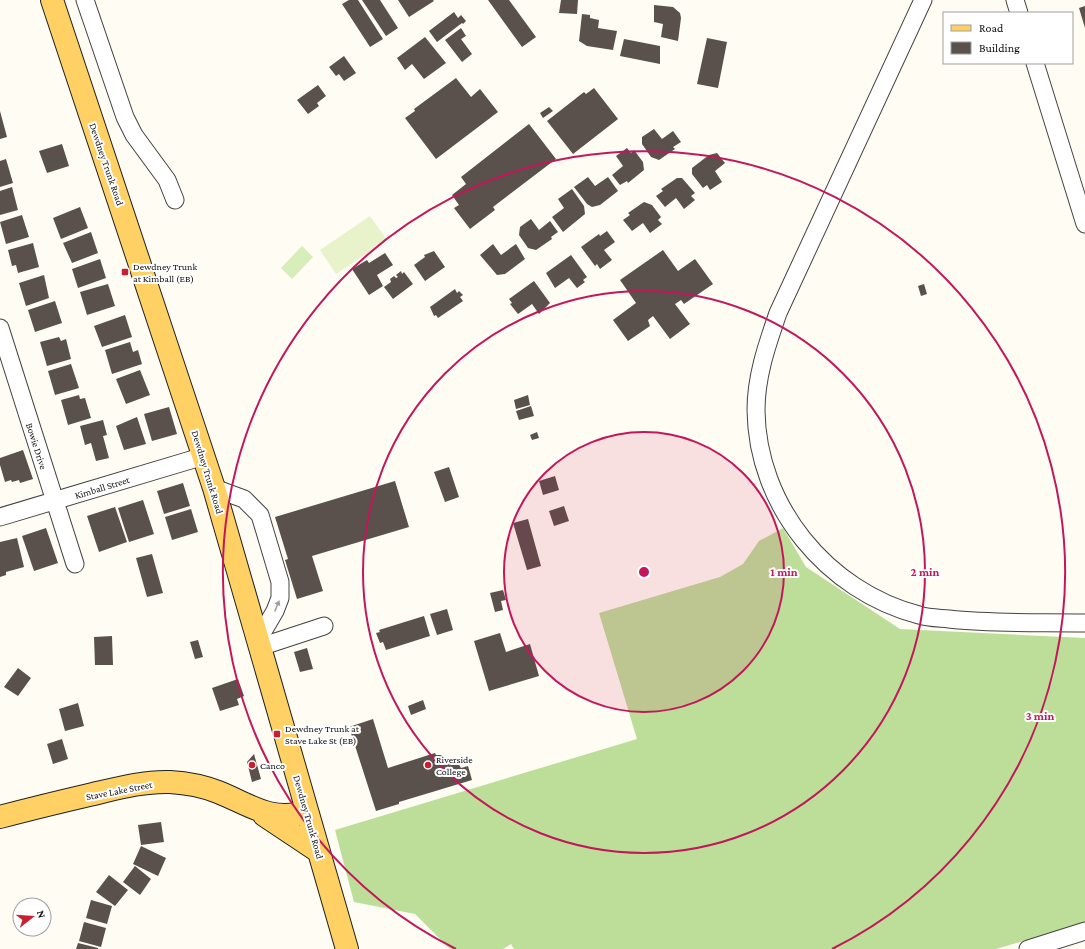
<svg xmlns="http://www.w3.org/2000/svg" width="1085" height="949" viewBox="0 0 1085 949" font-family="'Crimson Pro',serif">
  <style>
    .green { fill: #d7edba }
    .forest { fill: #bcde98 }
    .pitch { fill: #e8f3cc }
    .building { fill: #5a504c }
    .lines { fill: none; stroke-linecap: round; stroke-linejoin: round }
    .minor-casing { stroke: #434343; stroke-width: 19 }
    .major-casing { stroke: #212121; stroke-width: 24 }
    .minor { stroke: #fff; stroke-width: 17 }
    .major { stroke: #ffd063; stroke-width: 22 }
    .oneway { fill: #9f9f9f }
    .ring { fill: none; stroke: #c2185b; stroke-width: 2 }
    .poi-dot { fill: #ca1f31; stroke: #fff; stroke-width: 1.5 }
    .labels { text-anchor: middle; stroke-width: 4; stroke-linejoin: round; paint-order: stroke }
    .street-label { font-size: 10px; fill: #101010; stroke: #fff }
    .poi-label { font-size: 10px; fill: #101010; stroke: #fff; text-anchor: start }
    .centre { fill: #c2185b; stroke: #fff; stroke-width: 2 }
    .ring-label { font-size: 12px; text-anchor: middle; font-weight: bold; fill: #c2185b; stroke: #fff; stroke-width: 4; stroke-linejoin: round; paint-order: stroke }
  </style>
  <rect width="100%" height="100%" fill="#fffcf3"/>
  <!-- green -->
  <path class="green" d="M302 246 313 257 292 279 281 268Z"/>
  <!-- forest -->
  <path class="forest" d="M783 528 806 567 900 629 1085 638V923L996 949H514L511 944 503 949H450L415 914 354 902 335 830 637 739 599 613 720 577 743 564 759 541Z"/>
  <!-- pitch -->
  <path class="pitch" d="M370 216 387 240 336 274 320 250Z"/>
  <!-- building -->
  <path class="building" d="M349 0H358L383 39 370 47 342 4Z
    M362 0H380L398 28 386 36Z
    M398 0H433L434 1 409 17Z
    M488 0H509L536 37 522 47Z
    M561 0H578L577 14 559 13Z
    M654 5 673 7 680 13 681 18 678 41 661 37 663 24 654 22Z
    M1085 6V28L1079 8Z
    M454 12 458 18 461 15 466 21 463 24 462 23 437 42 429 31Z
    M582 14 590 15V18L599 20 598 28 617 31 613 50 587 46 579 41Z
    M461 28 466 36 461 39 472 54 462 62 445 40Z
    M425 37 446 63 424 79 412 64 405 70 397 58Z
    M707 38 727 42 718 88 697 84Z
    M624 39 660 46V64L620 56Z
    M344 56 356 73 344 81 339 74 336 76 329 67Z
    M456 78 471 97 480 89 498 112 436 159 405 118 415 111 414 109Z
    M318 85 326 96 317 103 319 106 308 114 297 100Z
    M594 88 618 119 573 154 547 121 584 92 586 94Z
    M549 107 553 111 543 118 540 113Z
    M0 111 7 137 0 139Z
    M529 124 556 159 493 207 495 210 470 229 454 208 459 205 452 195 466 184 461 177Z
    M654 129 662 139 673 131 681 142 673 147 675 149 659 160 651 157 642 144V137Z
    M62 144 69 166 47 173 39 151Z
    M627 148 631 153 634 150 643 162 644 170 628 183 627 181 620 185 612 175 623 166 616 156Z
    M717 153 725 163 715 171 722 182 710 190 707 185 703 188 692 174V168L709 155Z
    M6 159 13 183 0 187V161Z
    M588 177 595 186 608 177 618 191 600 205 592 207 587 204 574 187Z
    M677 178H682L695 193 691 196 695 200 684 209 676 198 665 207 656 196 663 191 661 189Z
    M12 187 18 210 0 215V191Z
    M572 189 584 206 585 214 563 232 552 217 564 208 558 199Z
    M644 202 652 205 661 217 658 220 662 224 650 233 643 223 632 231 623 220 630 215 628 213Z
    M80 207 88 228 61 239 53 218Z
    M22 215 29 237 6 244 0 222Z
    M531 219 539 230 550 221 558 232 551 237 552 239 536 250 528 248 519 235 520 227Z
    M607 231 615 242 604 250 612 260 600 269 597 264 595 266 581 247 599 234 600 236Z
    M91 232 98 253 72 263 63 243Z
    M33 243 39 267 18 273 16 265 12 266 8 250Z
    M493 244 501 255 516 244 525 259 505 274 497 275 480 255Z
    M663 250 678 271 695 259 713 284 684 304 681 300 675 304 690 324 670 339 653 316 648 320 650 326 628 341 613 320 636 303 620 280Z
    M434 251 445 267 425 281 414 265 425 257 424 255Z
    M385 253 393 265 377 275 383 286 369 295 352 269 367 260 369 263Z
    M571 255 587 277 583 280 585 282 577 288 569 278 555 288 546 273Z
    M100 259 106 278 78 288 72 269Z
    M401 271 402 274 404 272 413 284 393 299 384 287 391 282 390 279 394 276 396 278 398 277 396 275Z
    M44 275 49 298 26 306 19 283Z
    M534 281 550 303 539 314 532 304 518 314 510 304 512 303 509 299Z
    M108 284 115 306 87 315 80 292Z
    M924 284 927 294 921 296 918 286Z
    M455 289 457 293 459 291 463 295 460 297 463 301 438 318 436 315 434 316 430 307Z
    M55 301 62 323 35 332 28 310Z
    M125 315 132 337 102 347 94 326Z
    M59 337 61 341 66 339 71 359 47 366 40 342Z
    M130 342 133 352 138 350 142 364 112 374 105 350Z
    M71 364 79 388 55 395 48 371Z
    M140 370 150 395 126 404 116 379Z
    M79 395 80 399 85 398 91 418 68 425 61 400Z
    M528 395 530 405 516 409 514 400Z
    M531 406 534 416 519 420 516 411Z
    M169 407 177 434 152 441 144 414Z
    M137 417 146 444 124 450 116 426Z
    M103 420 107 435 103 436 109 458 96 461 91 443 85 445 80 426Z
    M537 432 539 438 532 440 530 435Z
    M23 450 33 479 20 483 19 480 12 482 11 480 5 482 0 465V458Z
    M449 467 459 497 445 502 434 472Z
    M555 476 559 490 543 495 539 481Z
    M395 481 409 527 312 556 323 591 297 599 285 560 288 559 275 517Z
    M183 483 190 506 164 514 157 491Z
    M143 500 154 534 129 542 118 508Z
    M564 506 569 521 554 526 549 511Z
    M115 507 127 542 99 552 87 516Z
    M191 509 198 532 172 540 165 517Z
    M528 519 541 566 527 570 513 523Z
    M46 528 58 563 34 571 22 536Z
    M17 538 24 567 6 572V575L0 577V542Z
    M152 554 163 593 147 597 136 558Z
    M503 590 506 600 501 601 503 610 495 612 490 593Z
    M447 609 453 630 437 635 430 614Z
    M424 616 430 636 386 650 383 642 380 643 376 633 380 632 379 630Z
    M500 633 506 652 530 644 539 676 489 691 474 641Z
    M112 636 113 665H95L94 637Z
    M198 640 203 657 195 659 190 642Z
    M307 648 313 669 300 672 294 652Z
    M18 668 31 678 18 696 4 687Z
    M238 679 244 696 237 699 239 705 220 711 212 688Z
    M423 700 426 709 411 715 408 706Z
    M78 703 84 726 65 731 59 709Z
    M373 719 388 768 435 753 436 755H442L443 759 455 758 461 768 468 766 472 780 399 802V804L376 811 349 727Z
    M62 739 68 759 53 764 47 744Z
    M254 754 261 779 252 782 247 762Z
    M161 822 164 842 141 845 138 825Z
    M141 846 166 858 158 876 133 864Z
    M135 866 151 879 140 895 123 882Z
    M109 875 128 890 115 906 96 892Z
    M91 900 112 906 107 924 86 918Z
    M84 922 106 928 101 947 79 941Z
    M78 943 98 948V949H76Z"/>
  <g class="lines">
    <!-- minor casing -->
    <g class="minor-casing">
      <path id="minor" d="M85 0 125 117 134 135 167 180 175 200
        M923 0 778 313C767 345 756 376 756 410 757 506 827 591 919 615 928 618 939 618 949 619 994 624 1040 622 1085 623
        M1015 0 1019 13
        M1035 63 1085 224
        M0 328 75 564
        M214 488 244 499 260 515 280 582V598L275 611 258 640
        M0 517 204 456
        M260 647 324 626
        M1028 949 1085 931"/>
    </g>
    <!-- major casing -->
    <g class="major-casing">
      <path id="major" d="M52 0 214 488 347 949
        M264 815 318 851
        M0 817C30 809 59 802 89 795 115 789 143 781 170 782 186 783 203 786 218 792 251 805 269 822 307 812"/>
    </g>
    <!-- minor -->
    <use href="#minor" class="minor"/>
    <!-- major -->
    <use href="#major" class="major"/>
  </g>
  <!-- one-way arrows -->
  <defs><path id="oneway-solid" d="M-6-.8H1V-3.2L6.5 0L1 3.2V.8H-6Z"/></defs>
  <use class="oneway" href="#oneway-solid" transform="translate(277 606) rotate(-68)"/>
  <!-- distance rings -->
  <circle cx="644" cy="572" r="140" fill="#c2185b" fill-opacity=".12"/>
  <g class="ring">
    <circle cx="644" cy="572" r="140"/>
    <circle cx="644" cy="572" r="281"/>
    <path d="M456 949A421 421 0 1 1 832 949"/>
  </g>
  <!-- markers -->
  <g class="poi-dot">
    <rect x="121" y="268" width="8" height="8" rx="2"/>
    <rect x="273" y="730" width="8" height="8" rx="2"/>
    <circle cx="252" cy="765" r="4"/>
    <circle cx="428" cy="765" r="4"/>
  </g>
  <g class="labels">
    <!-- street labels -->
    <g class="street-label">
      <text transform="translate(107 164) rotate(71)" y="4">Dewdney Trunk Road</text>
      <text transform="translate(37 446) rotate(72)" y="4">Bowie Drive</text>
      <text transform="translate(208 472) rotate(73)" y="4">Dewdney Trunk Road</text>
      <text transform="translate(102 487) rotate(-17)" y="4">Kimball Street</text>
      <text transform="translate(119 790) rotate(-11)" y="4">Stave Lake Street</text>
      <text transform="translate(309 817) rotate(74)" y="4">Dewdney Trunk Road</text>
    </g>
    <!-- poi labels -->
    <g class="poi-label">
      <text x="133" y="270">Dewdney Trunk<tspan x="133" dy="12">at Kimball (EB)</tspan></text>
      <text x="285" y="732">Dewdney Trunk at<tspan x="285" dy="12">Stave Lake St (EB)</tspan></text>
      <text x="436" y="763">Riverside<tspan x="436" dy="12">College</tspan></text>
      <text x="260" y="769">Canco</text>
    </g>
  </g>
  <circle cx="644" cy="572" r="6" class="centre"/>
  <g class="ring-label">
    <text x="784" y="576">1 min</text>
    <text x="925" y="576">2 min</text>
    <text x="1040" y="720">3 min</text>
  </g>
  <!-- legend -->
  <rect x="943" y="12" width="130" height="52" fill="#ffffff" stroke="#9f9f9f"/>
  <rect x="951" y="25" width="20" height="6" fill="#ffd063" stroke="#9f9f9f"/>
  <text x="979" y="32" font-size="12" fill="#101010">Road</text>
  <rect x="951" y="42" width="20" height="12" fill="#5a504c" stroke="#9f9f9f"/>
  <text x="979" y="52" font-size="12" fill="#101010">Building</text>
  <!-- north arrow -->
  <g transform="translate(32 917) rotate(73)"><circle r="19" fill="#ffffff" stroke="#9f9f9f"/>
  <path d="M0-3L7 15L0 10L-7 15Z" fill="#ca1f31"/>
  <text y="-6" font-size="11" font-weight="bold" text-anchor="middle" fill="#101010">N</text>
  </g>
</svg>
